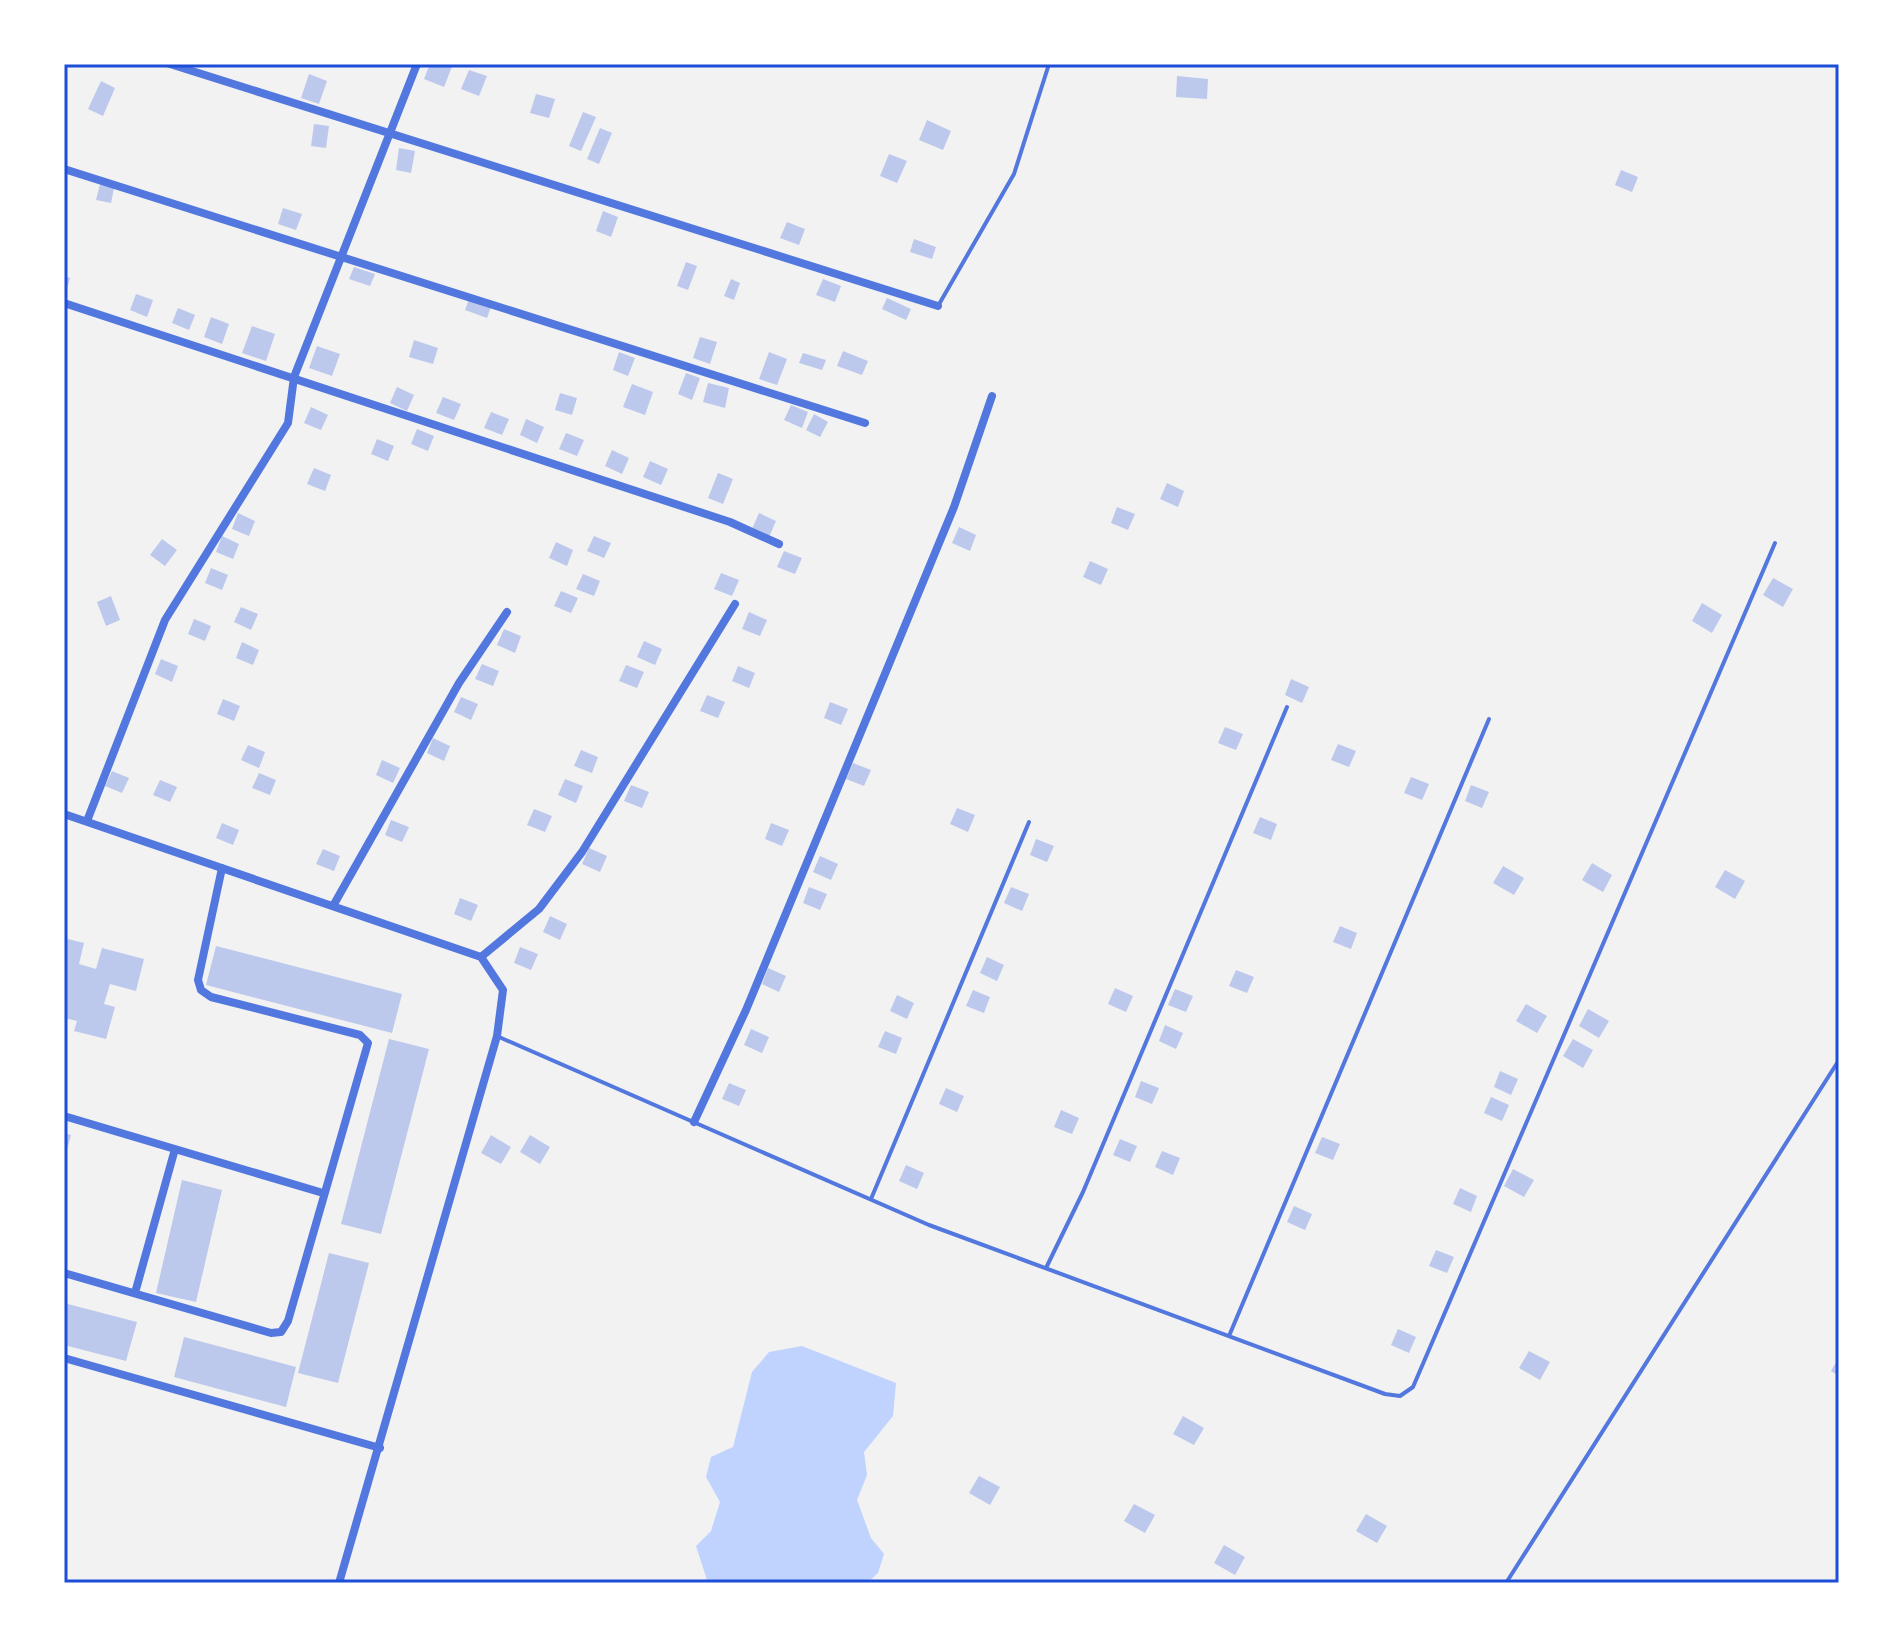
<svg xmlns="http://www.w3.org/2000/svg" width="1903" height="1647" viewBox="0 0 1903 1647" font-family="'Noto Sans',sans-serif">
  <style>
    .water { fill: #bfd3fe }
    .building { fill: #bdc9ec }
    .lines { fill: none; stroke-linecap: round; stroke-linejoin: round }
    .service { stroke: #5277de; stroke-width: 4 }
    .minor { stroke: #5277de; stroke-width: 8 }
    .neatline { fill: none; stroke: #1d4ed8; stroke-width: 3 }
  </style>
  <rect width="100%" height="100%" fill="#f2f2f2"/>
  <!-- water -->
  <path class="water" d="M802 1346 896 1383 893 1416 864 1452 867 1475 857 1500 871 1538 884 1554 878 1573 867 1583H708L696 1546 711 1531 720 1502 706 1477 711 1457 733 1447 752 1372 769 1352Z"/>
  <!-- building -->
  <path class="building" d="M430 64H453L444 87 424 79Z
    M469 70 487 76 479 96 461 89Z
    M309 74 327 81 319 104 301 98Z
    M1177 76 1208 79 1207 99 1176 97Z
    M101 81 115 88 103 116 88 109Z
    M536 94 555 99 549 118 530 113Z
    M583 112 596 117 581 151 569 146Z
    M927 120 951 131 943 150 919 140Z
    M314 124 329 126 326 148 311 146Z
    M600 128 612 133 599 164 587 159Z
    M399 148 415 151 411 173 396 170Z
    M889 154 907 161 897 183 880 176Z
    M1621 170 1638 177 1632 192 1615 185Z
    M100 184 114 188 111 203 96 200Z
    M283 208 302 214 296 230 278 224Z
    M603 211 618 217 611 237 596 231Z
    M787 222 805 229 799 245 780 238Z
    M914 239 936 247 932 259 910 252Z
    M686 262 697 266 688 290 677 286Z
    M354 267 375 274 370 286 349 279Z
    M64 276 70 278 65 296H64Z
    M731 279 740 283 734 300 724 296Z
    M823 279 841 286 835 302 816 295Z
    M136 294 153 300 147 317 130 310Z
    M887 298 911 309 906 320 882 309Z
    M469 299 491 307 487 318 465 310Z
    M178 308 195 315 189 330 172 323Z
    M211 317 229 324 222 344 204 337Z
    M252 326 275 334 266 361 242 353Z
    M700 337 717 342 710 364 693 358Z
    M414 340 438 348 433 364 409 357Z
    M317 346 340 354 332 376 309 368Z
    M843 351 868 361 862 375 837 366Z
    M619 352 635 358 628 376 613 370Z
    M769 352 787 359 777 385 759 379Z
    M803 353 826 360 822 370 799 363Z
    M686 373 700 378 692 400 678 394Z
    M708 383 729 388 725 408 703 402Z
    M632 384 653 392 645 415 623 407Z
    M397 387 414 395 407 411 390 403Z
    M560 393 577 398 572 415 555 410Z
    M443 397 461 404 454 420 436 413Z
    M791 405 808 412 802 428 784 420Z
    M311 407 328 415 321 430 304 423Z
    M491 412 509 419 502 435 484 428Z
    M814 414 828 422 820 437 806 430Z
    M526 419 544 427 537 443 520 435Z
    M417 429 434 436 428 451 411 444Z
    M566 433 584 440 577 456 559 449Z
    M377 439 394 446 388 461 371 454Z
    M612 450 629 458 622 474 605 466Z
    M650 461 668 469 661 485 643 477Z
    M314 468 331 475 325 491 307 484Z
    M718 473 733 479 723 504 708 498Z
    M1167 483 1184 491 1178 507 1160 499Z
    M1117 507 1135 514 1128 530 1111 523Z
    M238 513 255 521 249 536 232 529Z
    M759 513 776 521 769 537 752 529Z
    M959 527 976 535 970 551 952 543Z
    M222 536 239 544 233 559 216 552Z
    M594 536 611 543 604 558 587 551Z
    M162 539 177 550 165 566 150 555Z
    M556 542 573 550 567 566 549 558Z
    M784 551 802 558 795 574 777 567Z
    M1090 561 1108 569 1101 585 1083 577Z
    M211 568 228 575 222 590 205 583Z
    M721 573 739 580 732 596 714 589Z
    M583 574 600 581 594 596 576 589Z
    M1773 578 1793 589 1783 607 1763 595Z
    M561 591 578 598 571 613 554 606Z
    M111 596 120 620 106 626 97 602Z
    M1702 603 1722 615 1712 633 1692 621Z
    M241 607 258 614 251 630 234 622Z
    M749 612 767 620 760 636 742 629Z
    M194 619 211 626 205 641 188 634Z
    M504 629 521 636 515 653 497 645Z
    M644 641 662 649 655 665 637 657Z
    M242 642 259 650 253 665 236 658Z
    M161 659 178 666 172 682 155 674Z
    M482 664 499 671 493 686 475 679Z
    M626 665 644 672 637 688 619 681Z
    M738 666 755 673 749 688 732 681Z
    M1291 679 1309 687 1302 703 1285 695Z
    M707 695 725 702 718 718 700 711Z
    M461 697 478 704 471 720 454 712Z
    M223 699 240 706 234 721 217 714Z
    M830 702 848 709 841 725 824 718Z
    M1225 727 1243 734 1236 750 1218 743Z
    M433 738 450 746 444 761 427 753Z
    M1338 744 1356 751 1349 767 1331 760Z
    M248 745 265 752 259 768 241 760Z
    M581 750 598 757 592 773 574 766Z
    M382 760 400 768 393 783 376 775Z
    M853 763 871 770 864 786 846 779Z
    M112 771 129 778 122 793 105 786Z
    M259 773 276 780 270 795 252 788Z
    M1411 777 1429 784 1422 800 1404 793Z
    M565 779 583 786 576 803 558 795Z
    M160 780 177 787 170 802 153 795Z
    M631 785 649 792 642 808 624 801Z
    M1471 785 1489 792 1482 808 1465 801Z
    M957 808 975 815 968 832 950 824Z
    M534 809 552 816 545 832 527 825Z
    M1260 817 1277 824 1271 840 1253 833Z
    M391 820 409 827 402 842 385 835Z
    M222 823 239 830 233 845 216 838Z
    M771 823 789 830 782 846 765 839Z
    M1036 839 1054 846 1047 862 1030 855Z
    M589 848 607 856 600 872 582 864Z
    M323 849 340 856 334 871 316 864Z
    M820 856 838 864 831 880 813 872Z
    M1592 863 1612 875 1603 892 1582 880Z
    M1503 866 1524 878 1514 895 1493 883Z
    M1725 870 1745 881 1735 899 1715 887Z
    M809 887 827 894 820 910 803 903Z
    M1011 887 1029 894 1022 911 1004 903Z
    M460 898 478 905 471 921 454 914Z
    M550 916 567 924 560 940 543 932Z
    M1340 926 1357 933 1351 949 1333 942Z
    M64 938 84 943 79 964 96 969 102 948 144 959 136 991 110 984 104 1004 115 1007 106 1039 74 1031 77 1021 64 1018Z
    M216 946 402 994 392 1033 206 985Z
    M520 947 538 954 531 970 514 963Z
    M987 957 1004 965 997 981 980 973Z
    M768 968 786 976 779 992 762 984Z
    M1236 970 1254 977 1247 993 1229 986Z
    M1115 988 1133 996 1126 1012 1108 1004Z
    M1175 989 1193 996 1186 1012 1168 1005Z
    M973 990 990 997 984 1013 966 1006Z
    M897 995 914 1003 907 1019 890 1011Z
    M1526 1004 1547 1016 1537 1033 1516 1021Z
    M1588 1009 1609 1021 1599 1038 1579 1026Z
    M1165 1025 1183 1033 1176 1049 1159 1041Z
    M751 1029 769 1037 762 1053 744 1045Z
    M885 1031 902 1038 896 1054 878 1047Z
    M389 1039 429 1049 381 1234 341 1224Z
    M1573 1039 1593 1050 1583 1068 1563 1056Z
    M1500 1071 1518 1079 1511 1095 1494 1087Z
    M1141 1081 1159 1088 1152 1104 1135 1097Z
    M729 1083 746 1090 739 1106 722 1099Z
    M946 1088 964 1096 957 1112 939 1104Z
    M1491 1097 1509 1105 1502 1121 1484 1113Z
    M1061 1110 1079 1118 1072 1134 1054 1127Z
    M64 1133 71 1135 65 1158H64Z
    M491 1135 511 1147 501 1164 481 1153Z
    M530 1135 550 1147 540 1164 520 1152Z
    M1322 1137 1340 1144 1333 1160 1315 1153Z
    M1120 1139 1137 1146 1130 1162 1113 1155Z
    M1162 1151 1180 1158 1173 1175 1155 1167Z
    M906 1165 924 1173 917 1189 899 1181Z
    M1513 1169 1534 1180 1524 1197 1504 1186Z
    M182 1180 222 1190 196 1302 156 1293Z
    M1460 1188 1477 1196 1471 1212 1453 1204Z
    M1294 1206 1312 1214 1305 1230 1287 1222Z
    M1436 1250 1454 1257 1447 1273 1429 1266Z
    M329 1253 369 1263 338 1383 298 1373Z
    M64 1303 137 1322 126 1361 64 1345Z
    M1398 1329 1416 1337 1409 1353 1391 1345Z
    M184 1337 296 1367 286 1407 174 1377Z
    M1529 1351 1550 1362 1540 1380 1519 1368Z
    M1839 1357V1376L1831 1371Z
    M1183 1416 1204 1428 1194 1445 1173 1434Z
    M979 1476 1000 1487 990 1505 969 1493Z
    M1134 1504 1155 1515 1145 1533 1124 1521Z
    M1366 1514 1387 1526 1377 1543 1356 1531Z
    M1224 1545 1245 1557 1235 1575 1214 1563Z"/>
  <g class="lines">
    <!-- service -->
    <path class="service" d="M938 306 1014 174 1049 64
      M499 1037 929 1225 1385 1394 1400 1396 1413 1387 1775 543
      M871 1199 1029 822
      M1046 1268 1083 1192 1287 707
      M1229 1336 1489 719
      M1506 1583 1839 1060"/>
    <!-- minor -->
    <path class="minor" d="M170 64 938 306
      M64 169 865 423
      M64 303 730 522 779 544
      M64 814 481 957 503 990 497 1036 339 1583
      M87 821 165 620 288 423 294 377 417 64
      M333 906 459 683 507 612
      M481 957 539 909 582 852 735 604
      M64 1116 323 1193
      M694 1122 746 1010 954 507 992 396
      M64 1273 271 1333 281 1332 288 1321 368 1043 360 1035 211 997 201 990 198 980 222 868
      M135 1293 175 1149
      M64 1358 380 1448"/>
  </g>
  <!-- border -->
  <rect width="1903" height="1647" fill="none" stroke="#ffffff" stroke-width="132"/>
  <rect x="66" y="66" width="1771" height="1515" class="neatline"/>
</svg>
